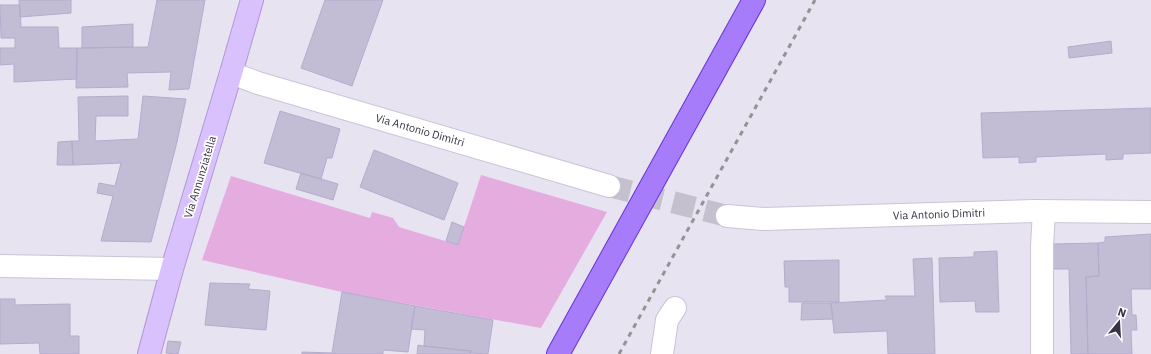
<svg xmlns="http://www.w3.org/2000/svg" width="1151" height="354" viewBox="0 0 1151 354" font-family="'IBM Plex Sans',sans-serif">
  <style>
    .green { fill: #e5acdf }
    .building { fill: #c2bcd5; stroke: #b5accd }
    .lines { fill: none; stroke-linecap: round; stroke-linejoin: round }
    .minor-tunnel { stroke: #c5c0ce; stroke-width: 22; stroke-dasharray: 22 11; stroke-linecap: butt }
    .minor-casing { stroke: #cac3da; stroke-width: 24 }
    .secondary-casing { stroke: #b098d6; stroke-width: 24 }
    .trunk-casing { stroke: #6336d8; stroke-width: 24 }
    .minor { stroke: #fff; stroke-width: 22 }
    .secondary { stroke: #d9c1fd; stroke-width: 22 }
    .trunk { stroke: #a67cfa; stroke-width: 22 }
    .rail { stroke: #939393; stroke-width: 3; stroke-dasharray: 5 5; stroke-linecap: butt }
    .labels { text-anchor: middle; stroke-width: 3.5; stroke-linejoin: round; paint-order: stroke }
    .street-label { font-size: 11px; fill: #373342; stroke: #fff }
  </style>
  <rect width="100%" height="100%" fill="#e8e3f1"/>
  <!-- green -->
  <path class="green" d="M481 175 607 212 541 328 342 292 202 260 231 176 370 218 372 212 393 218 399 227 458 245Z"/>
  <!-- building -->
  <path class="building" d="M19 0H71V13L20 17Z
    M157 0H205L189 89 169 90 171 72 127 73 128 87 76 88 77 48 148 47Z
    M325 0H383L352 86 301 68Z
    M0 5H20L21 27H58L59 48H77V79L14 82V64L0 65V48H15V38H1Z
    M133 24V47L82 48V27Z
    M1111 41 1112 53 1069 58 1068 47Z
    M128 96V116H96L95 141 138 139 143 96 186 99 177 142 151 242 101 241 113 196 97 193 99 183 115 186 121 163 73 165 72 141H79L78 97Z
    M1151 108V153L1123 154V159L1106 160V154L1036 157V162L1019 163V157L983 158 981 113Z
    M280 111 340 129 332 158H327L321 179 264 163Z
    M72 141 73 165H57L58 142Z
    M374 150 458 183 444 220 360 187Z
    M301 173 338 184 333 200 296 189Z
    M452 222 464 227 458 245 446 241Z
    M1151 234V289H1131L1132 315H1136L1137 330H1131L1132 354H1088L1086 277 1099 276 1098 243 1105 242V237Z
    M1098 243 1099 276 1086 277 1088 354H1071L1069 269H1053V244Z
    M997 251 999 312H976L975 301 940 302 939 258 974 257V252Z
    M932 258 935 354H888L887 331 834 333 831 303 887 300 885 296H915L913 259Z
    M839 260V302H789V287H785L784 261Z
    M210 283 250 284 248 289 270 291 266 330 205 325Z
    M342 292 415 306 408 352 383 350V354H302V352L332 353Z
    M0 299H15V305L70 304V336H79V354H40L39 343 0 344Z
    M802 303H831L833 319 801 320Z
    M415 306 493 320 488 354 470 353 471 351 424 346 425 330 411 329Z
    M168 341 181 342 178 354 166 353Z
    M418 345 424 346 471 351 470 354H417Z"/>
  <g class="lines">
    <!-- minor-tunnel -->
    <path class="minor-tunnel" d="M609 186 727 216"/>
    <!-- minor casing -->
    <g class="minor-casing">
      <path id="minor" d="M231 73 258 83 609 186
        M727 216 764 219 1035 211 1151 212
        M0 266 172 269
        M662 354 667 320 675 308
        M1042 354V246L1044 212"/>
    </g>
    <!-- secondary casing -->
    <g class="secondary-casing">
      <path id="secondary" d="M149 354 172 269 231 73 252 0"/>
    </g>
    <!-- trunk casing -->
    <g class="trunk-casing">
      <path id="trunk" d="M558 354 754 0"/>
    </g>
    <!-- minor -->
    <use href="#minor" class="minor"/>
    <!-- secondary -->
    <use href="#secondary" class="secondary"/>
    <!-- trunk -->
    <use href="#trunk" class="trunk"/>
    <!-- rail -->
    <path class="rail" d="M619 354 815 0"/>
  </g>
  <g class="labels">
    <!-- street labels -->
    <g class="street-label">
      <text transform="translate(420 130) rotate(16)" y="4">Via Antonio Dimitri</text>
      <text transform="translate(200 177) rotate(-73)" y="4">Via Annunziatella</text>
      <text transform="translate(939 214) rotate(-2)" y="4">Via Antonio Dimitri</text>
    </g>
  </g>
  <!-- north arrow -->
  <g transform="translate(1119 322) rotate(18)" stroke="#ffffff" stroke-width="3" paint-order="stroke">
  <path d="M0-3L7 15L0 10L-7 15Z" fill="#373342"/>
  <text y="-6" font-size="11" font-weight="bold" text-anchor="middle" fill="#373342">N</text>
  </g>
</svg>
